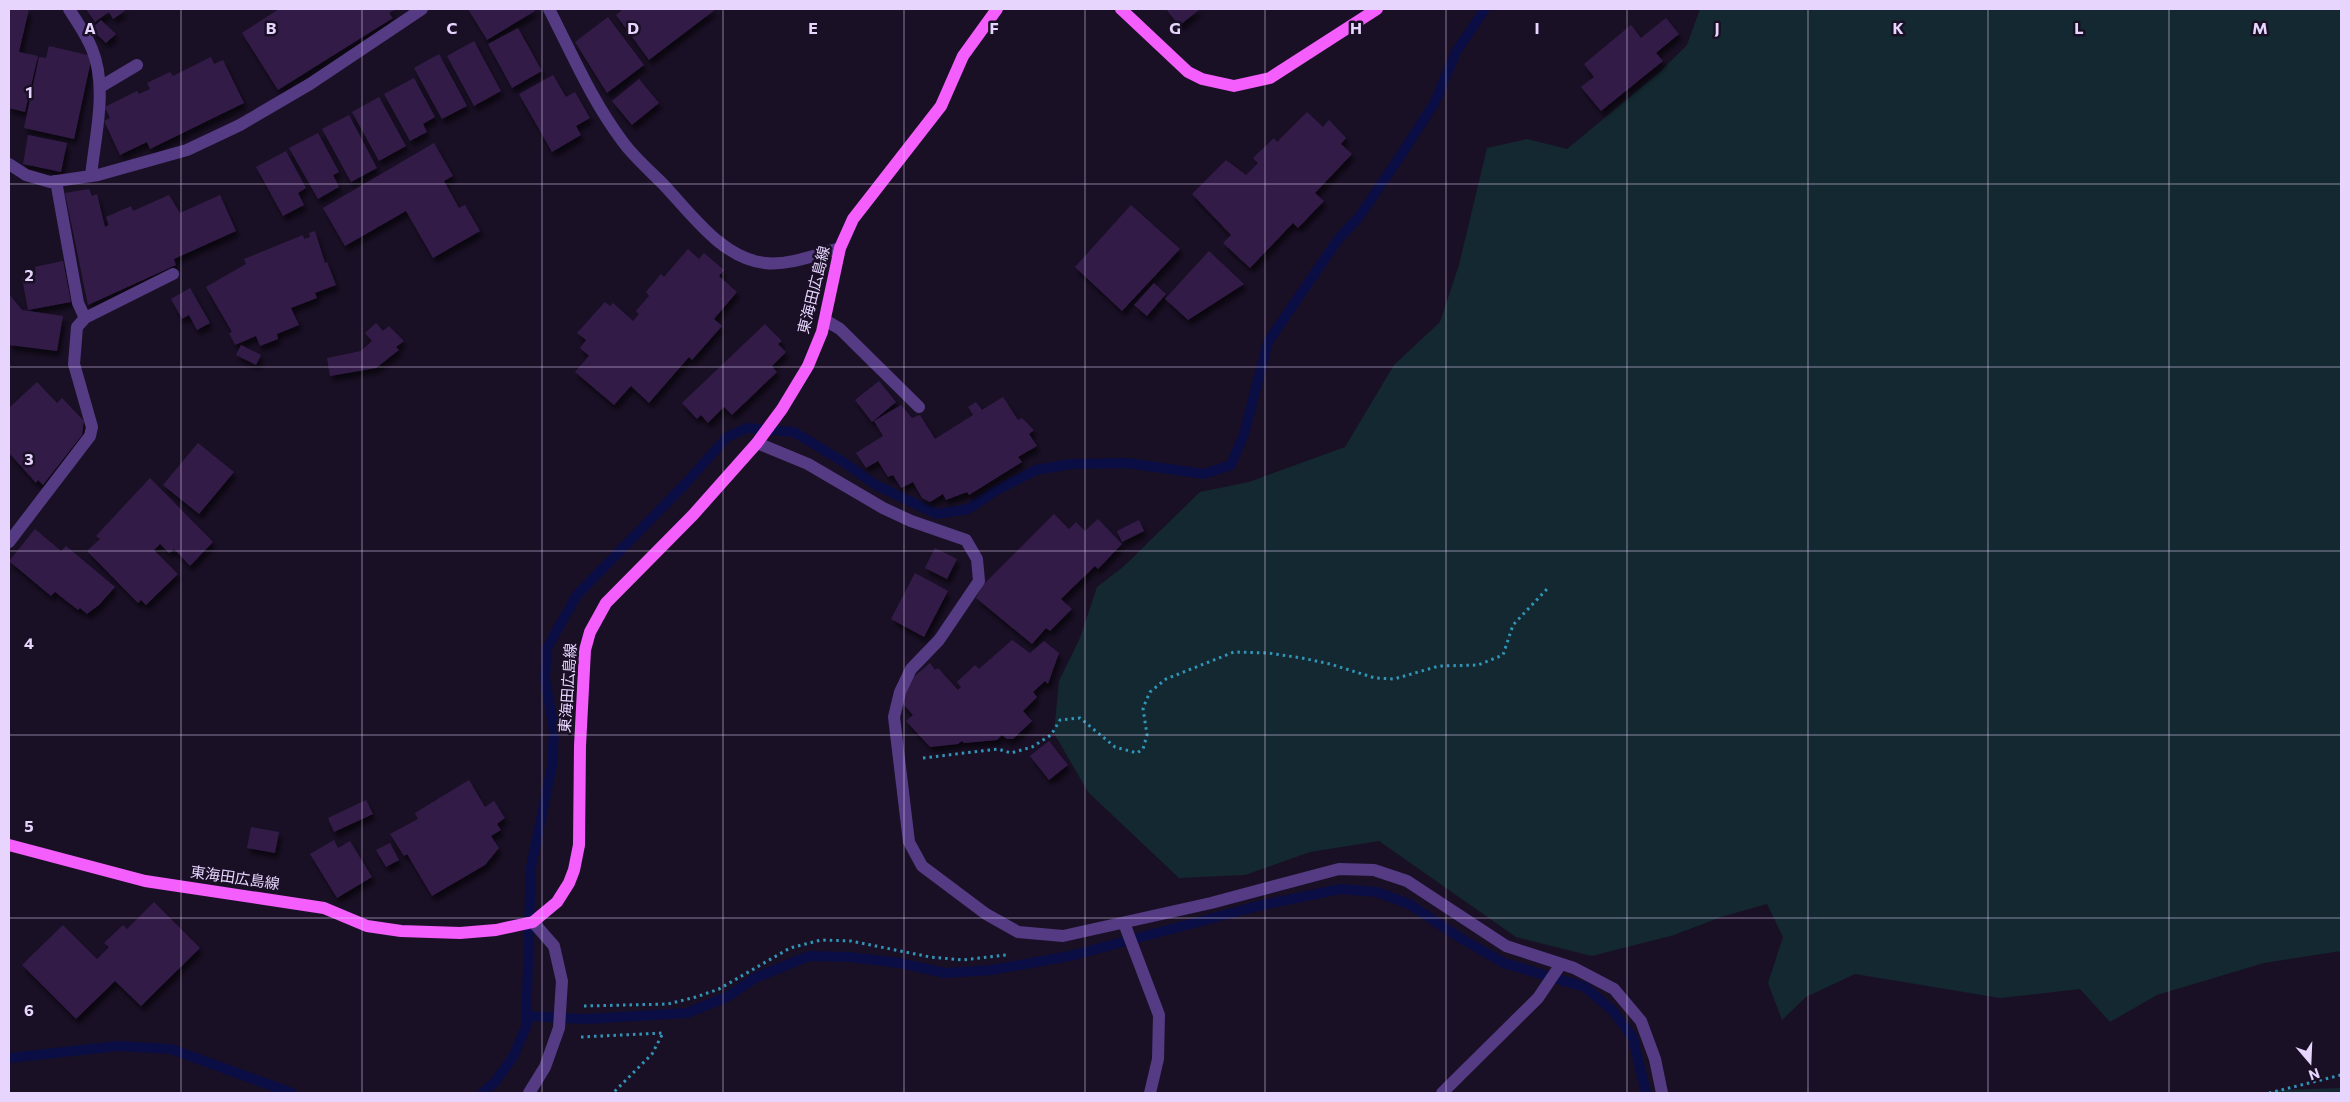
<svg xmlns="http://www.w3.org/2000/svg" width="2350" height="1102" viewBox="0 0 2350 1102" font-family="Commissioner,'Noto Sans JP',sans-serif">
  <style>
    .green { fill: #132830 }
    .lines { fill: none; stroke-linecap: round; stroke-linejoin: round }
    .stream { stroke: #0b0e44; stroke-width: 10 }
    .building { fill: #321c47; filter: url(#shadow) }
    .path { stroke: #3195b7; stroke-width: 3; stroke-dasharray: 2.5 4; stroke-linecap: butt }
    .lane { stroke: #553b84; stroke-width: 12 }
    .street { stroke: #553b84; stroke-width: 12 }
    .primary { stroke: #f35efd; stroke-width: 12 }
    .grid { fill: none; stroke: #e7d5fe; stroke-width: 1; stroke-opacity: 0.55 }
    .labels { text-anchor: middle; stroke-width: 5; stroke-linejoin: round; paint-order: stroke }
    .street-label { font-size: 15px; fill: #e7d5fe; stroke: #1a1026 }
    .grid-label { font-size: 16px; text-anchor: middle; font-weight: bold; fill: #e7d5fe; stroke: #1a1026; stroke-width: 5; stroke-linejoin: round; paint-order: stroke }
  </style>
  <defs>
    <filter id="shadow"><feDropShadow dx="3" dy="5.5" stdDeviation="2.5" flood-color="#0009"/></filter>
  </defs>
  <rect width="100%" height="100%" fill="#1a1026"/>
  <!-- green -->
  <path class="green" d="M1700 9H2341V951L2264 963 2157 995 2110 1022 2080 989 2000 998 1855 974 1806 997 1782 1020 1768 983 1783 937 1767 904 1721 917 1674 935 1592 956 1516 937 1379 841 1310 852 1245 875 1179 878 1088 792 1054 733 1059 681 1080 638 1097 587 1123 567 1200 492 1249 482 1345 447 1394 365 1440 322 1459 265 1487 148 1527 139 1567 149 1660 72 1687 45Z
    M2341 1088V1093H2264L2278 1090Z"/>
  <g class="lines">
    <!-- stream -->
    <path class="stream" d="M526 1016 587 1019 687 1013 727 997 755 978 809 956 850 957 900 963 945 973 991 970 1070 956 1258 906 1340 889 1377 892 1409 904 1462 939 1504 963 1585 987 1613 1011 1633 1038 1646 1093
      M9 1058 118 1046 171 1049 292 1093
      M482 1093 495 1082 513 1057 526 1027 531 867 552 766 554 730 545 679 547 648 577 595 688 481 727 437 747 428 794 432 842 461 876 485 937 514 968 509 995 491 1036 470 1071 464 1127 463 1204 474 1231 465 1244 434 1268 342 1339 238 1359 217 1399 158 1435 102 1456 52 1485 9"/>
  </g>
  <!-- building -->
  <path class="building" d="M9 9H29L19 52 38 56 25 112 9 108Z
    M86 9H123L125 11 113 19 109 12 95 22Z
    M279 9H396L389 13 393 18 278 90 242 33Z
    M468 9H534L535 11 487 40Z
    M623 9H716L649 60 616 15Z
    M1166 9H1200L1179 26Z
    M608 17 644 65 607 93 575 42Z
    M1666 18 1679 34 1656 53 1663 61 1601 111 1581 87 1594 77 1584 64 1631 25 1641 38Z
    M101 20 116 34 106 43 91 29Z
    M518 28 542 71 512 88 488 44Z
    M474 41 501 91 474 106 447 56Z
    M49 46 92 56 74 139 24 128 39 57 46 58Z
    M439 54 467 106 442 119 414 68Z
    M211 57 214 64 223 60 244 103 150 149 147 142 120 155 104 121 110 118 105 107 137 91 139 94 150 89 147 83 170 72 173 76Z
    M553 75 566 97 575 92 590 118 576 126 581 135 552 152 519 94Z
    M414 78 435 117 423 124 427 132 410 141 384 94Z
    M639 79 659 103 632 125 612 101Z
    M379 97 406 146 379 161 352 112Z
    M1307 112 1323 127 1329 120 1346 138 1341 144 1352 154 1315 193 1324 201 1298 228 1293 223 1250 268 1223 243 1231 235 1192 194 1226 160 1246 175 1258 163 1253 158 1274 138 1277 142Z
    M349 115 377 168 351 182 322 129Z
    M318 133 339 172 333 175 339 187 318 199 289 148Z
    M28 135 67 143 61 172 23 164Z
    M434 143 453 176 444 181 459 208 465 205 480 231 433 258 406 211 345 246 323 208Z
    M286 151 306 188 298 193 304 205 283 216 256 167Z
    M89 189 92 196 97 194 105 227 109 225 106 217 131 206 133 211 169 195 180 213 220 195 236 231 174 259 176 265 88 305 65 193Z
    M1131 205 1180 249 1122 311 1075 267Z
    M315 231 325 263 327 262 336 285 315 293 317 298 291 308 299 325 277 334 278 339 260 346 256 336 235 345 229 333 232 332 206 287 246 264 244 259 303 235 304 239 310 237 309 233Z
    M688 249 699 259 704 253 724 270 719 276 737 292 714 319 722 326 692 360 689 357 649 403 631 386 614 405 575 372 589 356 580 348 586 340 577 333 605 302 610 306 613 303 633 321 639 314 636 311 649 296 646 292 661 274 664 277Z
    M1209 251 1244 284 1188 320 1165 299Z
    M63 261 71 302 28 310 22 278 36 275 35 267Z
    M1154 283 1166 294 1147 316 1134 305Z
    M190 288 210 323 197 330 189 315 182 319 171 299Z
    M9 294 22 310 63 316 57 351 9 345Z
    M376 323 383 331 389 326 404 341 396 347 399 350 376 368 330 376 327 358 361 351 372 341 365 333Z
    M765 324 782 341 778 344 786 352 772 366 777 372 732 415 724 407 708 423 701 415 697 419 682 403Z
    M241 345 261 355 256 365 236 355Z
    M879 381 896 402 872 422 855 400Z
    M37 382 57 403 62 398 84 421 82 435 43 485 38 480 36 483 9 453V408Z
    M1003 397 1018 420 1022 418 1034 430 1029 434 1037 446 1018 457 1022 462 969 495 967 492 946 500 943 494 930 502 922 498 913 482 901 488 893 475 888 477 878 461 866 468 856 453 883 436 874 421 901 405 912 418 920 415 935 439 973 415 968 407 976 402 982 410Z
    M198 443 234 472 199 514 163 485Z
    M150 478 213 542 190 566 174 549 169 553 160 544 154 550 178 574 146 605 141 600 138 603 87 551 100 539 96 536Z
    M1054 514 1069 529 1076 522 1085 531 1098 519 1122 544 1098 569 1095 566 1061 599 1072 609 1050 631 1046 628 1032 644 976 598 983 585Z
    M1139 520 1144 531 1122 542 1117 531Z
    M35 529 61 551 66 546 115 587 99 605 87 614 80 608 78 610 55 592 51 596 9 561Z
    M935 548 957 559 947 579 925 568Z
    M915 573 948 591 924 637 891 619Z
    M1012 640 1030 653 1044 641 1059 653 1048 684 1045 681 1033 692 1037 697 1023 711 1032 721 1013 739H1007L1002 735 997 740 964 743 962 741 958 744 930 747 906 721 913 715 902 703 908 682 930 663 935 670 938 668 958 690 961 687 957 682 975 665 979 669Z
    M1049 741 1068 765 1049 780 1030 756Z
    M469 780 485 807 494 801 505 818 497 824 501 830 491 836 499 848 485 865 432 896 407 854 404 856 390 834 418 819 415 813Z
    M366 800 373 814 334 832 328 818Z
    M251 827 279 832 275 853 247 848Z
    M334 840 338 848 350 841 372 877 337 898 310 854Z
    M390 843 399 860 386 867 376 850Z
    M154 902 200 948 141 1006 115 981 76 1019 22 965 63 925 97 959 109 947 104 943 123 925 127 929Z"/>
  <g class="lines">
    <!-- path -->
    <path class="path" d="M923 758 998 749 1011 753 1032 747 1051 735 1060 720 1080 718 1115 747 1137 753 1143 749 1147 735 1143 708 1150 692 1166 679 1234 652 1268 653 1302 658 1330 664 1375 678 1394 679 1439 666 1478 665 1503 655 1513 625 1547 589
      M584 1006 668 1004 696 997 719 989 790 948 821 940 851 941 930 957 963 960 1006 955
      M581 1037 663 1033 652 1054 613 1093
      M2269 1093 2341 1075"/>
    <!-- lane -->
    <path class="lane" d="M100 87 137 65
      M56 181 78 303 85 318
      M825 320 840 329 919 407
      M9 542 90 436 92 427 74 364 77 327 85 318 173 274"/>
    <!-- street -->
    <path class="street" d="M69 9C77 22 86 34 92 49 108 88 95 136 91 176
      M549 9C572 54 592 101 623 142 634 157 649 170 662 183 690 212 722 259 765 263 789 266 817 254 840 248
      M9 164 26 175 50 182 98 175 187 150 240 125 310 84 422 9
      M757 443 808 464 883 508 911 521 966 540 977 559 979 581 939 640 911 669 900 692 894 717 909 842 922 866 986 914 1018 932 1063 936 1211 903 1339 869 1374 870 1407 881 1506 946 1574 968 1614 989 1641 1021 1655 1059 1662 1093
      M1124 923 1159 1015 1158 1059 1150 1093
      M529 1093 545 1067 559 1028 562 981 554 946 533 922
      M1442 1093 1538 998 1561 964"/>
    <!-- primary -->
    <path class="primary" d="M1121 9 1188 72 1202 79 1234 86 1270 78 1377 9
      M9 845 145 881 324 908 367 926 401 931 460 933 496 930 533 922 557 902 569 883 574 870 579 845 580 746 585 650 590 632 606 603 693 515 757 443 782 409 808 366 822 332 840 248 853 219 941 106 963 56 997 9"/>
  </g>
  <!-- grid -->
  <path class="grid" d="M181 9V1093M362 9V1093M542 9V1093M723 9V1093M904 9V1093M1085 9V1093M1265 9V1093M1446 9V1093M1627 9V1093M1808 9V1093M1988 9V1093M2169 9V1093M9 184H2341M9 367H2341M9 551H2341M9 735H2341M9 918H2341"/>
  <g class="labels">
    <!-- street labels -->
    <g class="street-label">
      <text transform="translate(814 290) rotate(-76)" y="5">東海田広島線</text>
      <text transform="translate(568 688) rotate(-86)" y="5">東海田広島線</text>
      <text transform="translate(235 878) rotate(8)" y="5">東海田広島線</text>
    </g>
  </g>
  <g class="grid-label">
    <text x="90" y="34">A</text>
    <text x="271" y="34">B</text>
    <text x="452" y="34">C</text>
    <text x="633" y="34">D</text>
    <text x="813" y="34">E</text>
    <text x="994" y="34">F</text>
    <text x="1175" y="34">G</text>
    <text x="1356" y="34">H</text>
    <text x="1537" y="34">I</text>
    <text x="1717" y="34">J</text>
    <text x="1898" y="34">K</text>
    <text x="2079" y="34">L</text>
    <text x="2260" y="34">M</text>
    <text x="29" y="98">1</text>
    <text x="29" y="281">2</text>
    <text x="29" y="465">3</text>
    <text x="29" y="649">4</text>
    <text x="29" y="832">5</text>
    <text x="29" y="1016">6</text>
  </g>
  <!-- border -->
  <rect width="2350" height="1102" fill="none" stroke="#e7d5fe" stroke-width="20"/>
  <!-- north arrow -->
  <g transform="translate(2310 1062) rotate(161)" stroke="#1a1026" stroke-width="4" paint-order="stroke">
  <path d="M0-4L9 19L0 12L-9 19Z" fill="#e7d5fe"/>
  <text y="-8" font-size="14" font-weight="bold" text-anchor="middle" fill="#e7d5fe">N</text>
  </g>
</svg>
